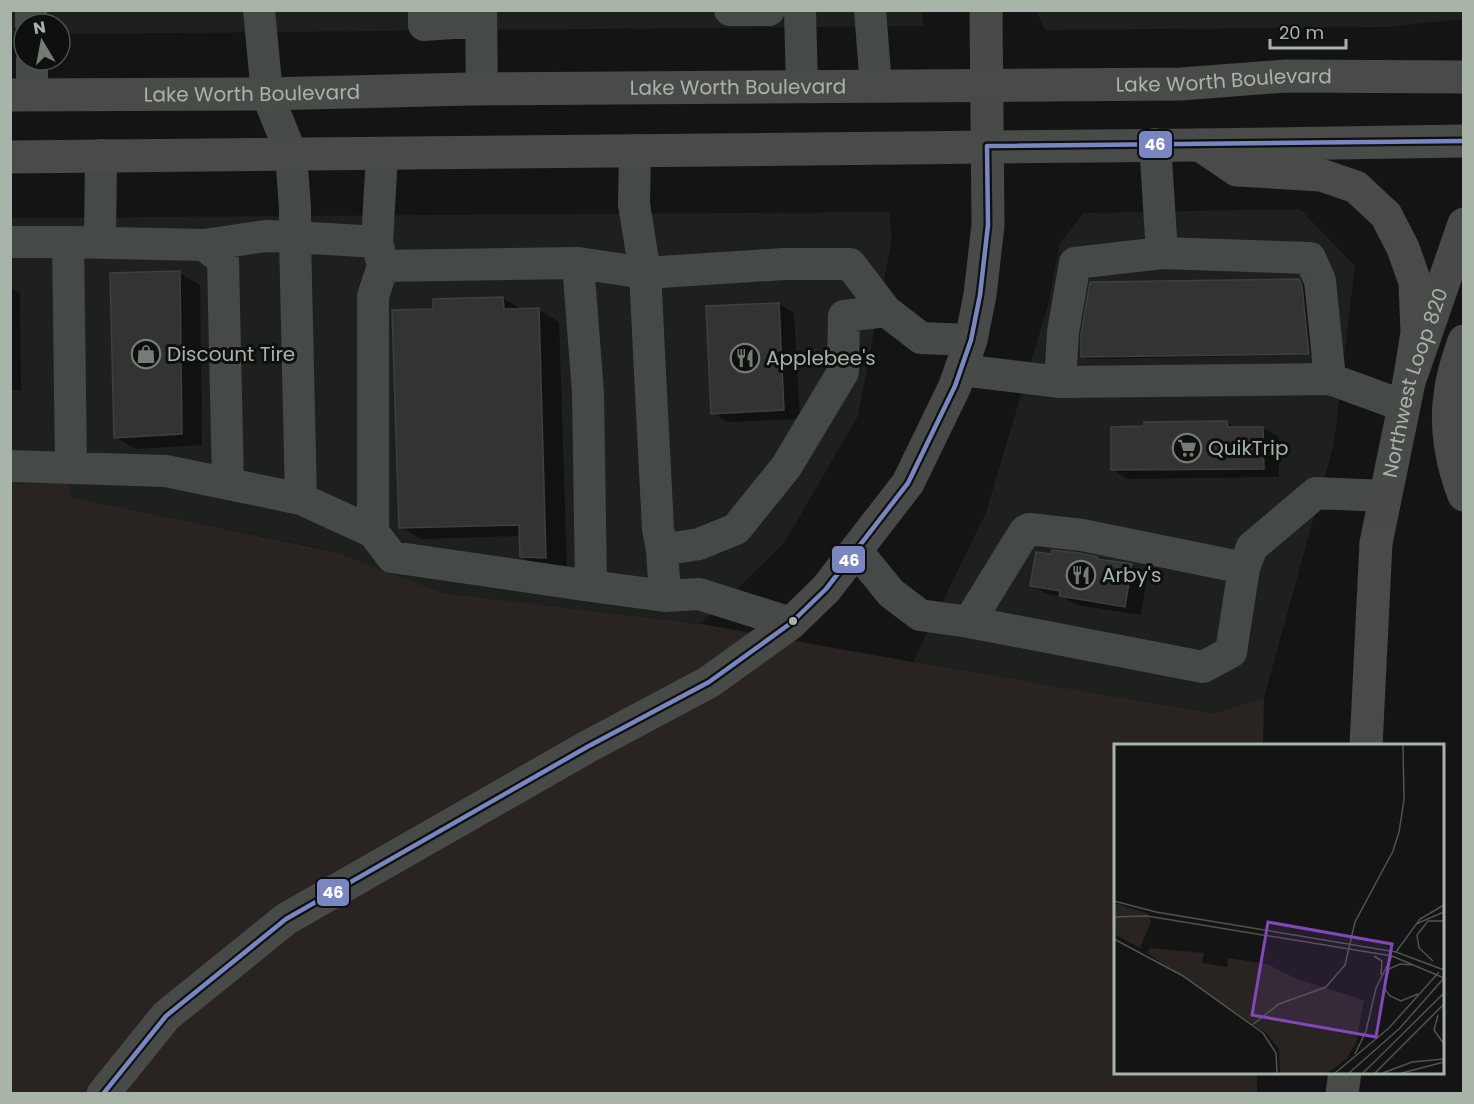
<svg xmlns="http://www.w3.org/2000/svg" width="1474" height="1104" viewBox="0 0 1474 1104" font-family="Poppins,sans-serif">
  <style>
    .built { fill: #1e201e }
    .green { fill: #292422 }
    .shadow { fill: #0007 }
    .building { fill: #323332; stroke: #3d403d; stroke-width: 1.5 }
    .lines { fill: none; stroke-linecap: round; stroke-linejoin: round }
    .minor { stroke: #464a46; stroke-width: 32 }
    .major { stroke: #484a48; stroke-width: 33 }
    .highway { stroke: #494b49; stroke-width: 33 }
    .bus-1-casing { stroke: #0e100f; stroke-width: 9 }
    .bus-1 { stroke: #7986c2; stroke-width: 4.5 }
    .bus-dot { fill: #a7b4a7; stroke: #0e100f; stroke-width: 2 }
    .labels { text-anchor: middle; stroke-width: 6; stroke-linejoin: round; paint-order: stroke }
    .street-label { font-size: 20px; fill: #a7b4a7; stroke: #0e100f }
    .poi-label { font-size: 20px; fill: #a7b4a7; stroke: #0e100f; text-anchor: start }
    .inset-road { fill: none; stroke: #4f544f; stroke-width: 1.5 }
    .view { fill: #8447ba; fill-opacity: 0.15; stroke: #8447ba; stroke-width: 3 }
    .inset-edge { fill: none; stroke: #a7b4a7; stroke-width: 3 }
    .line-badge { stroke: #0e100f; stroke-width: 2 }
    .badge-label { font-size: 16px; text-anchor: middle; font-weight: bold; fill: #fff }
  </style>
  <rect width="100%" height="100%" fill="#141414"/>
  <!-- built -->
  <path class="built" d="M922 10 923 26 60 34V24H24V34L11 35 10 11Z
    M1463 10V19L1387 27 1045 30 1036 11Z
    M1300 209 1355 266 1334 443 1264 698 1214 713 913 662 986 513 1049 301 1060 243 1084 213Z
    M889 212 892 238 858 416 784 543 701 624 443 593 330 550 69 497 68 484H11L10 218Z"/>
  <!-- green -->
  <path class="green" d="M10 484H69L70 497 336 552 443 593 701 624 913 662 1214 713 1264 698 1263 745 1116 746V1072L1257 1073V1093H11Z"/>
  <!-- shadow -->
  <path class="shadow" d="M179 273 200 285 202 445 136 449 115 437Z
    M1299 280 1304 283 1307 289 1313 355 1087 359 1082 356Z
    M10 287 20 293 21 390H10Z
    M503 298 523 310H539L559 322 567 569H542L521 557V536L421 539 400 527 435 310Z
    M779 304 794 313 800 419 728 422 713 413Z
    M1227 422 1237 428H1263L1279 437V477L1128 479 1113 470Z
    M1097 558 1103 561 1132 566 1147 575 1141 615 1077 605 1063 597 1047 594 1032 585Z"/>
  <!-- building -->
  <path class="building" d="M180 271 182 434 114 438 110 273Z
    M1299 279 1302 286 1309 354 1081 357V334L1090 282Z
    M503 297 504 309 539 308 546 558 520 557 519 525 399 528 392 310 433 309V299Z
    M779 303 784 410 711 414 706 306Z
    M1227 421 1228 427H1263L1264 469 1111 470V427L1144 426V422Z
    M1052 550 1079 553 1098 557 1097 559 1132 564 1125 607 1059 596 1060 591 1030 586 1036 552 1051 554Z"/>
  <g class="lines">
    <!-- minor -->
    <path class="minor" d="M31 10V24
      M259 10 267 94 291 153 295 208V237L377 242 383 266
      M424 10V25L481 21
      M481 10 482 89
      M730 10H769
      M800 10 802 86
      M870 10 876 86
      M32 60V95
      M1155 144 1162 253 1075 263 1063 332 1060 382 1330 379 1320 281 1310 258 1162 253
      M10 242H68L71 467
      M68 242 204 245 223 260 228 484
      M100 242 101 155
      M377 242 382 154
      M204 245 266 236 295 237 301 499
      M578 263 645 273 634 204 635 150
      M961 370 1060 382
      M1330 379 1404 406
      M10 466 166 471 301 499 373 532
      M662 550 658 529 645 273 784 264H850L886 311
      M856 550 891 593 920 615 969 622 1203 667 1231 652 1244 568 1252 547 1316 493 1385 496
      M591 586 392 557 373 532V296L383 266 578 263 588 393 591 586 665 596
      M969 622 1025 531 1029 529 1082 535 1244 568
      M791 623 699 594 665 596 662 550 699 544 736 529 786 467 843 372 844 316 886 311 921 338 971 340"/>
    <!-- major -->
    <g class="major">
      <path id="s1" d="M1376 543 1409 382 1464 224"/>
      <path d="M103 1094 166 1016 286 919 587 747 709 682 791 623 826 589 908 483 955 386 971 340 980 295 988 225 986 10"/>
    </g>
    <!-- highway -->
    <g class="highway">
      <path id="s2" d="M10 95 267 94 470 89 1181 84 1286 76 1464 77"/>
      <path d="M1200 145 1237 170 1321 175 1356 187 1386 215 1403 248 1415 282 1417 333 1409 382"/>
      <path d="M10 157 1200 145 1464 141"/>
      <path d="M1464 341C1458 358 1452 377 1450 395 1445 428 1452 465 1464 495"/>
      <path d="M1366 746 1376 543"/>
      <path d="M1342 1094 1345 1072"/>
    </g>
    <!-- bus-1 casing -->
    <g class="bus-1-casing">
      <path id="bus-1" d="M103 1094 166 1016 286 919 587 747 709 682 791 623 826 589 908 483 955 386 971 340 980 295 988 225 987 146 1464 141"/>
    </g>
    <!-- bus-1 -->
    <use href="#bus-1" class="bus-1"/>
  </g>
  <!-- icons -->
  <defs>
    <g id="shop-ring" transform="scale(1.5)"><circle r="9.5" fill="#0e100f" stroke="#747c74" stroke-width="1.5"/><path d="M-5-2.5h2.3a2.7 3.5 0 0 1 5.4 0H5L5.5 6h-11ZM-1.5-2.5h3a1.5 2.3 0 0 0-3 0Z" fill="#747c74"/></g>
    <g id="restaurant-ring" transform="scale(1.5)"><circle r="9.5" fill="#0e100f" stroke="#747c74" stroke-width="1.5"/><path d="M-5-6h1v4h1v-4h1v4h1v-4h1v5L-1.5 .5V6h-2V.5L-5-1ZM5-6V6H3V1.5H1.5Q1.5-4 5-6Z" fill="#747c74"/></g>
    <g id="supermarket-ring" transform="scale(1.5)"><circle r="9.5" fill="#0e100f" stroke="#747c74" stroke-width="1.5"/><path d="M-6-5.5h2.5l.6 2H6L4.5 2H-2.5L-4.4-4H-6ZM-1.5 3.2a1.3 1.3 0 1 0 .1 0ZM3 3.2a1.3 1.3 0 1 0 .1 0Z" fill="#747c74"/></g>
  </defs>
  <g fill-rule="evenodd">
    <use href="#shop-ring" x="146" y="354"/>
    <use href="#restaurant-ring" x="745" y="358"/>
    <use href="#supermarket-ring" x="1187" y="448"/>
    <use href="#restaurant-ring" x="1081" y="575"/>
  </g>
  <!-- markers -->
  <circle class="bus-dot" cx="793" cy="621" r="5"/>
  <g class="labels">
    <!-- street labels -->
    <g class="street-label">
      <text dy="7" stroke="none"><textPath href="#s2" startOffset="1214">Lake Worth Boulevard</textPath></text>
      <text dy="7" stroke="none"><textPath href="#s2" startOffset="728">Lake Worth Boulevard</textPath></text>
      <text dy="7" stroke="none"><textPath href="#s2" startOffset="242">Lake Worth Boulevard</textPath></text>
      <text dy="7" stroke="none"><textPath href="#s1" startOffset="165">Northwest Loop 820</textPath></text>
    </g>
    <!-- poi labels -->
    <g class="poi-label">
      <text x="167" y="361">Discount Tire</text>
      <text x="766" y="365">Applebee's</text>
      <text x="1208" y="455">QuikTrip</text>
      <text x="1102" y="582">Arby's</text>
    </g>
  </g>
  <!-- overview -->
  <g transform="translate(1114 744)">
    <rect width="330" height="330" fill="#141414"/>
    <path d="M0 159 33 169 37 178 26 204 0 190ZM36 204 90 209 88 219 113 223 114 214 153 220 183 235 250 256 242 299 233 314 214 329H166L165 305 152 289 33 209Z" fill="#292422"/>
    <path class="inset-road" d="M0 157 42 168 282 208 330 226M0 173 33 172 278 212 330 234M302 180 330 168M0 195 69 232 149 289 162 309 163 329M282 208 306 175 330 161M260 212 268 217 267 231M319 217 305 204 303 191 314 177H330M298 221 286 220 275 225 270 244 276 252 287 257 304 250M262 244 278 212M324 271 320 286 330 300M138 281 165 260 212 243 231 221 241 178 279 107 285 88 290 56 289 1M241 310 252 287 262 244M221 329 275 284 325 228M235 329 286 284 330 234M249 329 330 249M261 329 330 260M269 329 298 318 330 315M288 329 330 318"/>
    <path class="view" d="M154 178 278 200 262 293 138 271Z"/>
    <rect width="330" height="330" class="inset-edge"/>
  </g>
  <g class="line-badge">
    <rect x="1138" y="130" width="35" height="29" rx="6" fill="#7986c2"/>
    <rect x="831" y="545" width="35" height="29" rx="6" fill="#7986c2"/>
    <rect x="316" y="878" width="34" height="29" rx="6" fill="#7986c2"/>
  </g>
  <g class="badge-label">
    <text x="1155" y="150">46</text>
    <text x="849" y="566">46</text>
    <text x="333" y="898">46</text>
  </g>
  <!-- border -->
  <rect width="1474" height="1104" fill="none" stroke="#a7b4a7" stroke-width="24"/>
  <!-- north arrow -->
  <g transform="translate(42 42) rotate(350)"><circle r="28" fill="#0e100f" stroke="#4b524c" stroke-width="1.5"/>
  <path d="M0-4.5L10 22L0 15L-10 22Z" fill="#747c74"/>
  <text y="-9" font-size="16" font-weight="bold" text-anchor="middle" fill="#a7b4a7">N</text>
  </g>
  <!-- scale -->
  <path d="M1270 39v9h76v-9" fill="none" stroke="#a7b4a7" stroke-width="3"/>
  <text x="1279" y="39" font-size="18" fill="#a7b4a7" stroke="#0e100f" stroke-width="4.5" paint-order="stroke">20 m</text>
</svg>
